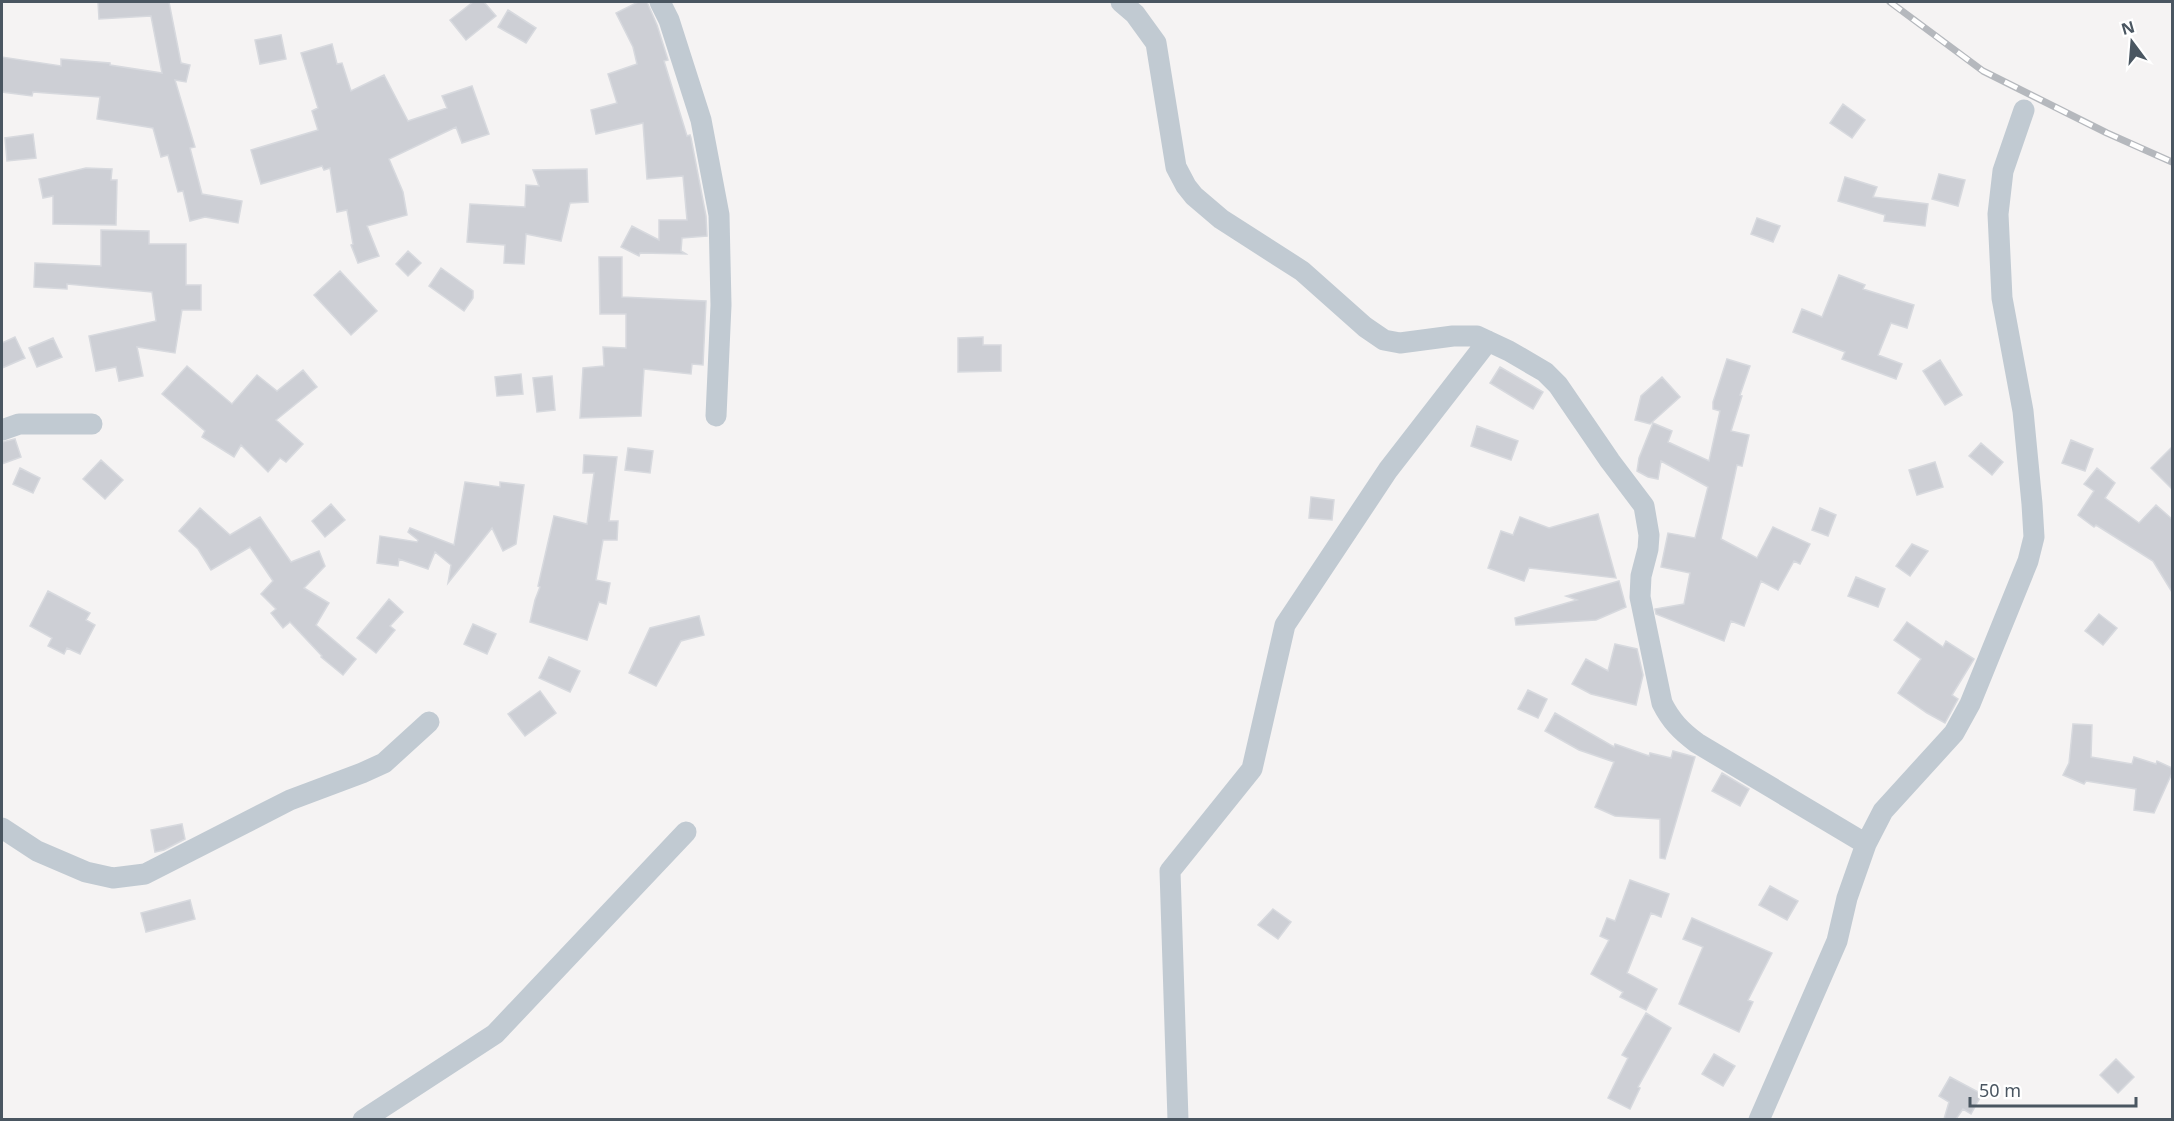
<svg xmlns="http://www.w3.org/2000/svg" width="2174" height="1121" viewBox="0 0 2174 1121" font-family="'Noto Sans',sans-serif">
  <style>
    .building { fill: #cdcfd5; stroke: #d7d9de; stroke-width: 1.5 }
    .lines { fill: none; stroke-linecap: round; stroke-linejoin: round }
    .street { stroke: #c1cad2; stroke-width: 21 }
    .rail-casing { stroke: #b5b8bd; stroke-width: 7 }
    .rail { stroke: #fff; stroke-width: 4.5; stroke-dasharray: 14; stroke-linecap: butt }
  </style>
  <rect width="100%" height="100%" fill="#f5f3f3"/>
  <!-- building -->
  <path class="building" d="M98 2H169L181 63 190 65 186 82 175 80 195 147 190 148 202 194 242 201 238 223 205 217 190 221 183 191 178 192 168 155 161 157 153 128 97 119 100 97 33 92 32 96 2 92V57L61 66V59L110 63V65L162 73 151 16 99 19Z
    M473 2H484L496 16 466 40 450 20Z
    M638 2H647L657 25 668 60 664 61 687 136 690 135 691 138 706 216 707 236 682 238 681 251 686 254 640 253 639 256 621 247 632 226 659 240V220H687L683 176 647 179 643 123 596 134 591 110 617 103 608 74 637 64 633 47 616 13Z
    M508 10 536 28 526 43 498 27Z
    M281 35 286 59 260 64 255 40Z
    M332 44 337 64 342 63 351 91 384 75 408 121 447 108 442 96 472 86 489 134 462 143 456 127 389 159 403 192 407 215 367 226 379 256 358 263 351 245 353 244 347 210 337 212 330 168 324 170 322 166 261 184 251 150 318 130 312 111 318 108 301 53Z
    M1843 104 1865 120 1852 138 1830 123Z
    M33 134 36 158 7 161 5 138Z
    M86 168 112 169 111 180H117L116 225 53 224V196L43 198 39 179Z
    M587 169 588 202 570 203 561 241 526 234 524 264 504 263 505 245 467 242 470 204 525 207 526 185 539 186 533 170Z
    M1939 174 1965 180 1958 206 1932 199Z
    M1845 177 1877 187 1873 197 1928 204 1925 226 1884 221 1885 215 1838 201Z
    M1757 218 1780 226 1773 242 1751 234Z
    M101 230 149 231V244H186V285H201V310H182L175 353 137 347 143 376 119 381 116 367 96 371 89 336 156 321 152 292 67 284V289L34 287 35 263 101 266Z
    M408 251 421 263 408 276 396 264Z
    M599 257H622V297L706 301 703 365 692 364 691 374 644 369 641 416 580 418 583 368 604 366 603 347 626 348V314H600Z
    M441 268 473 291V298L464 311 429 286Z
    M340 271 377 311 351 335 314 295Z
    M1839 275 1865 285 1863 289 1914 305 1907 328 1891 323 1878 355 1902 364 1896 379 1842 359 1845 352 1793 332 1802 309 1822 317Z
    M15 337 25 358 2 368V343Z
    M983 337V345H1001V371L958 372V338Z
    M53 338 62 357 37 367 29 348Z
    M1727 359 1750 366 1740 395 1742 396 1731 431 1749 435 1742 466 1737 465 1721 539 1757 558 1773 527 1810 544 1800 564 1794 561 1778 590 1761 581 1744 626 1731 621 1724 641 1656 614 1655 609 1684 604 1690 573 1661 567 1668 533 1695 538 1708 487 1661 461 1658 479 1648 477 1637 471 1639 458 1653 423 1672 431 1668 442 1709 461 1720 411 1713 409V402Z
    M1940 360 1962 395 1945 405 1923 371Z
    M187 366 232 404 257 375 277 391 303 370 317 387 276 420 303 444 286 462 280 458 268 472 241 445 234 457 202 437 205 431 162 394Z
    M1500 367 1543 392 1533 409 1490 383Z
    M521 374 523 394 497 396 495 377Z
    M552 376 555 410 537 412 533 378Z
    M1662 377 1680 397 1650 424 1635 420 1641 396Z
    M1477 426 1518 441 1511 460 1471 446Z
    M15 439 21 457 2 464V442Z
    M2071 440 2093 449 2085 471 2062 463Z
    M1981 443 2003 462 1992 475 1969 456Z
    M2172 447V489L2151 468Z
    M628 448 653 451 650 473 625 470Z
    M584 455 617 457 609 521H618L617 540H603L596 580 610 583 606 604 599 602 587 640 530 622 535 600 540 587 538 586 554 516 587 524 594 473H583Z
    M101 460 123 480 105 499 83 479Z
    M1935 462 1943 487 1917 495 1909 470Z
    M20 468 40 478 33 493 13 484Z
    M2097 468 2115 483 2105 498 2139 523 2156 505 2172 519V592L2153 561 2096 525 2094 527 2078 515 2094 491 2084 484Z
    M465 482 500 487V482L524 485 516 544 503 551 492 528 448 583 451 565 435 552 428 569 399 559 398 566 377 563 380 536 417 542 418 540 408 532 410 528 454 545Z
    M1311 497 1334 500 1332 520 1309 518Z
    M331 504 345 520 325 537 312 521Z
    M200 508 230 535 260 517 291 562 319 551 325 566 304 588 329 603 316 625 356 659 343 675 321 657 322 656 290 622 283 628 271 613 276 609 261 594 273 581 250 547 211 570 198 549 179 531Z
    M1820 508 1836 515 1828 536 1812 530Z
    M1598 514 1616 578 1529 568 1524 581 1488 568 1501 531 1513 535 1520 517 1549 528Z
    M1912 544 1928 551 1910 576 1896 566Z
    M1856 577 1885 589 1878 607 1848 596Z
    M1619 581 1626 607 1596 620 1516 625 1515 618 1577 600 1566 596Z
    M48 591 90 613 86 620 95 625 80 654 67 648 64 654 48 646 52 638 30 626Z
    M389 599 403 612 390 626 395 630 376 653 357 638Z
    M2099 614 2117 628 2103 645 2085 631Z
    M699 616 704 635 681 641 656 686 629 673 650 628Z
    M1907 622 1943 647 1946 641 1974 659 1952 695 1958 699 1945 723 1927 713 1898 693 1921 659 1894 640Z
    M473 624 496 634 487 654 464 644Z
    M1615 644 1637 649 1643 675 1636 705 1591 694 1572 684 1586 659 1608 671Z
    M549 657 580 671 570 692 539 678Z
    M1528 690 1547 699 1538 718 1518 709Z
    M540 691 556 713 525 736 508 714Z
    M1555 713 1614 747 1615 744 1649 756 1650 753 1671 758 1673 751 1695 757 1665 859 1660 858V819L1615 816 1595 807 1614 762 1579 750 1545 731Z
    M2073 724 2092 725 2091 757 2132 764 2134 757 2156 764 2157 761 2172 768V773L2154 813 2134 810 2136 789 2086 781 2084 784 2063 775 2069 763Z
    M1722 773 1749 789 1740 806 1712 791Z
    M182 824 185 839 164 850 155 852 151 830Z
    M1630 880 1669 894 1661 917 1651 913 1627 973 1657 989 1646 1010 1620 997 1623 992 1591 974 1609 940 1600 936 1607 918 1615 921Z
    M1770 886 1798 901 1787 920 1759 905Z
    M190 900 195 919 146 932 141 913Z
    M1273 909 1291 922 1278 939 1258 925Z
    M1692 918 1772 953 1748 1000 1753 1002 1739 1032 1679 1004 1703 947 1683 939Z
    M1646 1013 1671 1028 1638 1087 1640 1088 1630 1109 1608 1098 1628 1058 1622 1055Z
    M1714 1054 1735 1066 1723 1086 1702 1074Z
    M2116 1059 2134 1077 2118 1093 2100 1075Z
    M1950 1077 1982 1094 1971 1114 1963 1109 1956 1119H1944L1949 1102 1939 1096Z"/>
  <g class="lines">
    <!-- street -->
    <path class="street" d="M660 2 669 20 701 120 719 215 721 305 716 416
      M1121 2 1135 14 1156 43 1176 167 1186 186 1194 196 1221 219 1302 271 1365 327 1384 340 1400 343 1453 336H1477L1509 351 1545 372 1558 385 1610 461 1644 506 1649 535 1648 549 1641 576 1640 597 1662 703C1671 721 1681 731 1697 743L1866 844
      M2 430 19 424H92
      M2 828 37 851 86 872 113 878 145 874 290 800 362 773 384 763 429 722
      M363 1120 495 1034 686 832
      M1178 1120 1170 871 1252 769 1285 625 1388 470 1488 341
      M1759 1120 1837 941 1847 898 1866 844 1883 811 1954 733 1970 704 2028 561 2034 537 2032 504 2023 411 2002 298 1998 214 2003 171 2024 110"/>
    <!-- rail casing -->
    <g class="rail-casing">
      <path id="rail" d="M1890 2 1983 71 2107 133 2172 162"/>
    </g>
    <!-- rail -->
    <use href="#rail" class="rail"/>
  </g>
  <!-- border -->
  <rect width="2174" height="1121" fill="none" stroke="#4a5661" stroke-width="6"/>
  <!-- north arrow -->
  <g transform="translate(2132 42) rotate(344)" stroke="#ffffff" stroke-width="4.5" paint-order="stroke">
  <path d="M0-4.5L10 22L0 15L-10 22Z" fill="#4a5661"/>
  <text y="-9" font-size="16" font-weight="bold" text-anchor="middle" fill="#4a5661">N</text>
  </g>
  <!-- scale -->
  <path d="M1970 1097v9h166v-9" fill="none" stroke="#4a5661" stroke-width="3"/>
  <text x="1979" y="1097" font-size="18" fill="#4a5661" stroke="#ffffff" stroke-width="4.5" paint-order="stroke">50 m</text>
</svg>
